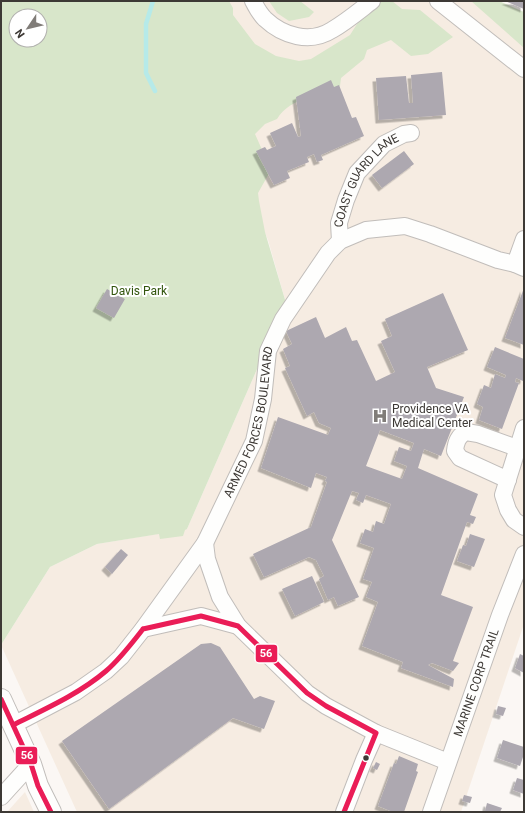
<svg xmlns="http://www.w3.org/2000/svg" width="525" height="813" viewBox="0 0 525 813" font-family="Roboto,sans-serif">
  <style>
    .built { fill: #f6ece2 }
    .green { fill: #d8e6ca; fill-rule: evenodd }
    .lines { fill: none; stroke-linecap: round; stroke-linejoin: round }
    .stream { stroke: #b6eae9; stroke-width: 4.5 }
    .building { fill: #ada8b0; fill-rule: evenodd; filter: url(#shadow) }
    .minor-casing { stroke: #c1bdba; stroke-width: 18 }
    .major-casing { stroke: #c1bdba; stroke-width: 22 }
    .minor { stroke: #fefefd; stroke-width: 16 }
    .major { stroke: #fefefd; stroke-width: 20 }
    .bus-1-casing { stroke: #fff; stroke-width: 8 }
    .bus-1 { stroke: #ea1d57; stroke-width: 5 }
    .bus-dot { fill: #3d3935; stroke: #fff; stroke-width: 1.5 }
    .labels { text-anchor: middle; stroke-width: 4; stroke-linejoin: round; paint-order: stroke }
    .street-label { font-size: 12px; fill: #3d3935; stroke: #fff }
    .park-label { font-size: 12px; fill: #32550d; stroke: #fff }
    .poi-label { font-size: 12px; fill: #3d3935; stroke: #fff; text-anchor: start }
    .line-badge { stroke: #fff; stroke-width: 1.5 }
    .badge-label { font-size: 11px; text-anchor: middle; font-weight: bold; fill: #fff }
  </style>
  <defs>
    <filter id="shadow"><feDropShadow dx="-3.5" dy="3.5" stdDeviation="0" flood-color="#0004"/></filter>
  </defs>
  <rect width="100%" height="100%" fill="#fbf7f4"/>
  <!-- built -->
  <path class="built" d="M219 1H489L524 33V624L461 812H77L1 645 50 567 97 544 187 529 286 303 268 240 216 116Z
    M25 792 34 812H7Z"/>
  <!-- green -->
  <path class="green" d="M1 1H229L233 8V15L255 44 276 56 299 61 311 59 350 35 364 13 378 1H392L402 9 420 10 453 37 428 54 411 56 391 40 367 50 364 59 341 78 340 86C320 98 291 96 277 119L265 124 255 134 271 170 258 193 259 201 265 232 286 303 187 529 185 530 183 536 160 539 159 534 97 544 50 567 1 645ZM16 16H40V40H16Z
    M269 1H300L314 12 309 17 289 21 277 13Z
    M471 1H499L524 12V48Z"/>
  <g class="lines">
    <!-- stream -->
    <path class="stream" d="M153 1 146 24V73L155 91"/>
  </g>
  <!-- building -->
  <path class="building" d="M505 1H524V9Z
    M442 72 446 115 379 120 376 78 406 76 409 103H413L411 75Z
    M331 80 334 87 339 85 352 118 356 117 364 136 321 155 323 160 317 162 314 154 307 157 309 162 287 171 290 178 274 185 256 151 265 147 267 150 276 146 270 133 292 123 298 137 301 136 296 97Z
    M404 151 414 164 382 188 372 175Z
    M524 288V345L505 338Z
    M107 289 125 299 114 318 96 308Z
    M443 293 468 350 427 367 436 388 464 397 441 456 424 449 418 468 478 494 470 515 476 517 473 524 467 522 441 595 473 607 453 661 459 663 453 671 432 663 428 665 454 679 453 687 401 668 403 662 362 646 378 602 366 597 372 582 363 579 374 548 360 543 365 529 373 532 376 521 384 524 391 504 366 495 363 503 356 500 359 493 352 491 332 540 359 597 338 606 334 597 328 600 319 579 324 576 316 560 309 557 264 577 253 554 311 527 327 482 325 481 327 477 316 473 311 488 261 468 278 417 328 435 331 428 319 423 314 412 307 416 285 368 290 366 283 349 292 344 286 331 316 317 325 338 346 327 352 341 357 340 376 381 395 372 381 341 392 336 385 319ZM380 430 414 443 411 451 399 447 394 461 407 466 402 479 366 466Z
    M495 347 524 359V379L523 381 516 378 515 382 519 383 502 429 479 420 483 407 477 404 484 385 491 388 495 374 505 378 506 375 487 367Z
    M470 534 485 539 474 567 457 561 463 545 466 546Z
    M121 549 128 555 112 574 105 567Z
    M312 576 324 602 295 616 282 589Z
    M211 643 220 647 254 699 260 696 275 701 264 729 233 718 109 809 62 741 201 644Z
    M520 654 524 656V673L515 668Z
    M498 706 506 708 503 716 496 714Z
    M503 740 524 747V754L520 766 497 758Z
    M399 756 418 764 416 771 418 772 404 812H393L378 806 394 763 396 764Z
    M376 762 380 764 377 770 373 768Z
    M517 778 524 780V794L513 790Z
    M464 795 472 797 470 803 462 801Z
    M487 803 502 808 500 812H486L485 811Z"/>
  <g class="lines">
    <!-- minor casing -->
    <g class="minor-casing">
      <g id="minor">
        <path d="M253 1C256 7 260 14 265 19 283 36 310 44 332 30 346 22 359 11 372 1"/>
        <path d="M438 1 524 69"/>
        <path id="s1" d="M340 241 339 223 346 200 357 173 384 144 404 134 411 133"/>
        <path d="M515 264 524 239"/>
        <path d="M524 428 503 495 508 510 514 520 524 527"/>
        <path d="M508 480 460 458 455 451C456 442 458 436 466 432L478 434 517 448"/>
        <path d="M205 543 207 559 220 597 238 626 307 693 326 706 376 733 448 762"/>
        <path d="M143 629 201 616 238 626"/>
        <path id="s2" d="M13 725 76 692 106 671 121 657 143 629 205 543 254 441 263 399 268 351 283 319 328 253 340 241 366 230 405 226 430 234 498 260 515 264 524 268"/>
        <path d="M1 797 31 764"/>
        <path d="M344 812 364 760 376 733"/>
        <path id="s3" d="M431 812 500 615 524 554"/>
      </g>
    </g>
    <!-- major casing -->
    <g class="major-casing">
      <path id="major" d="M1 699 31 764 38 786 51 812"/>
    </g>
    <!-- minor -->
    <use href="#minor" class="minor"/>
    <!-- major -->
    <use href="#major" class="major"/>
    <!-- bus-1 casing -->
    <g class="bus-1-casing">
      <path id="bus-1" d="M143 629 201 616 238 626 307 693 326 706 376 733
        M1 699 31 764 38 786 51 812
        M13 725C45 709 79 694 106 671 120 659 132 643 143 629
        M344 812 376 733"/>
    </g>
    <!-- bus-1 -->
    <use href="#bus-1" class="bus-1"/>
  </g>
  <!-- icons -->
  <defs>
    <g id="hospital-bare" transform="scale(1.2)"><path d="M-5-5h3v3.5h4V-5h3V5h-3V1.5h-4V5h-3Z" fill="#807c78" stroke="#fff" stroke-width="2.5" paint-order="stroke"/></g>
  </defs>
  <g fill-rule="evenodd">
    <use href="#hospital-bare" x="380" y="416"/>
  </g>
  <!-- markers -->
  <circle class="bus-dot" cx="366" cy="758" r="3.5"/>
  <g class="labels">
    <!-- street labels -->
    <g class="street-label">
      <text dy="4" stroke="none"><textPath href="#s1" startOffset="70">COAST GUARD LANE</textPath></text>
      <text dy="4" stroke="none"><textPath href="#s2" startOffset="400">ARMED FORCES BOULEVARD</textPath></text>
      <text dy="4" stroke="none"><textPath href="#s3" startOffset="137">MARINE CORP TRAIL</textPath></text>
    </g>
    <!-- park labels -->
    <g class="park-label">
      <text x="139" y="295">Davis Park</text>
    </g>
    <!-- poi labels -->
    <g class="poi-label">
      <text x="392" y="413">Providence VA<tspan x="392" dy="14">Medical Center</tspan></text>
    </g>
  </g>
  <g class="line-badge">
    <rect x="255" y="644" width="23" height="19" rx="4" fill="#ea1d57"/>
    <rect x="15" y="746" width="23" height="19" rx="4" fill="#ea1d57"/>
  </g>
  <g class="badge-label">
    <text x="266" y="657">56</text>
    <text x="27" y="759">56</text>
  </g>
  <!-- border -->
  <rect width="525" height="813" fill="none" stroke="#3d3935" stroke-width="4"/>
  <!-- north arrow -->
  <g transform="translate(28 28) rotate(235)"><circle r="19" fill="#ffffff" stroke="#b1b0ae"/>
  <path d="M0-3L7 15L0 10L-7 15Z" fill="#807c78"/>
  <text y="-6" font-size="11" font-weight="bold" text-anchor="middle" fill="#3d3935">N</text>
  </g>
</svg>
